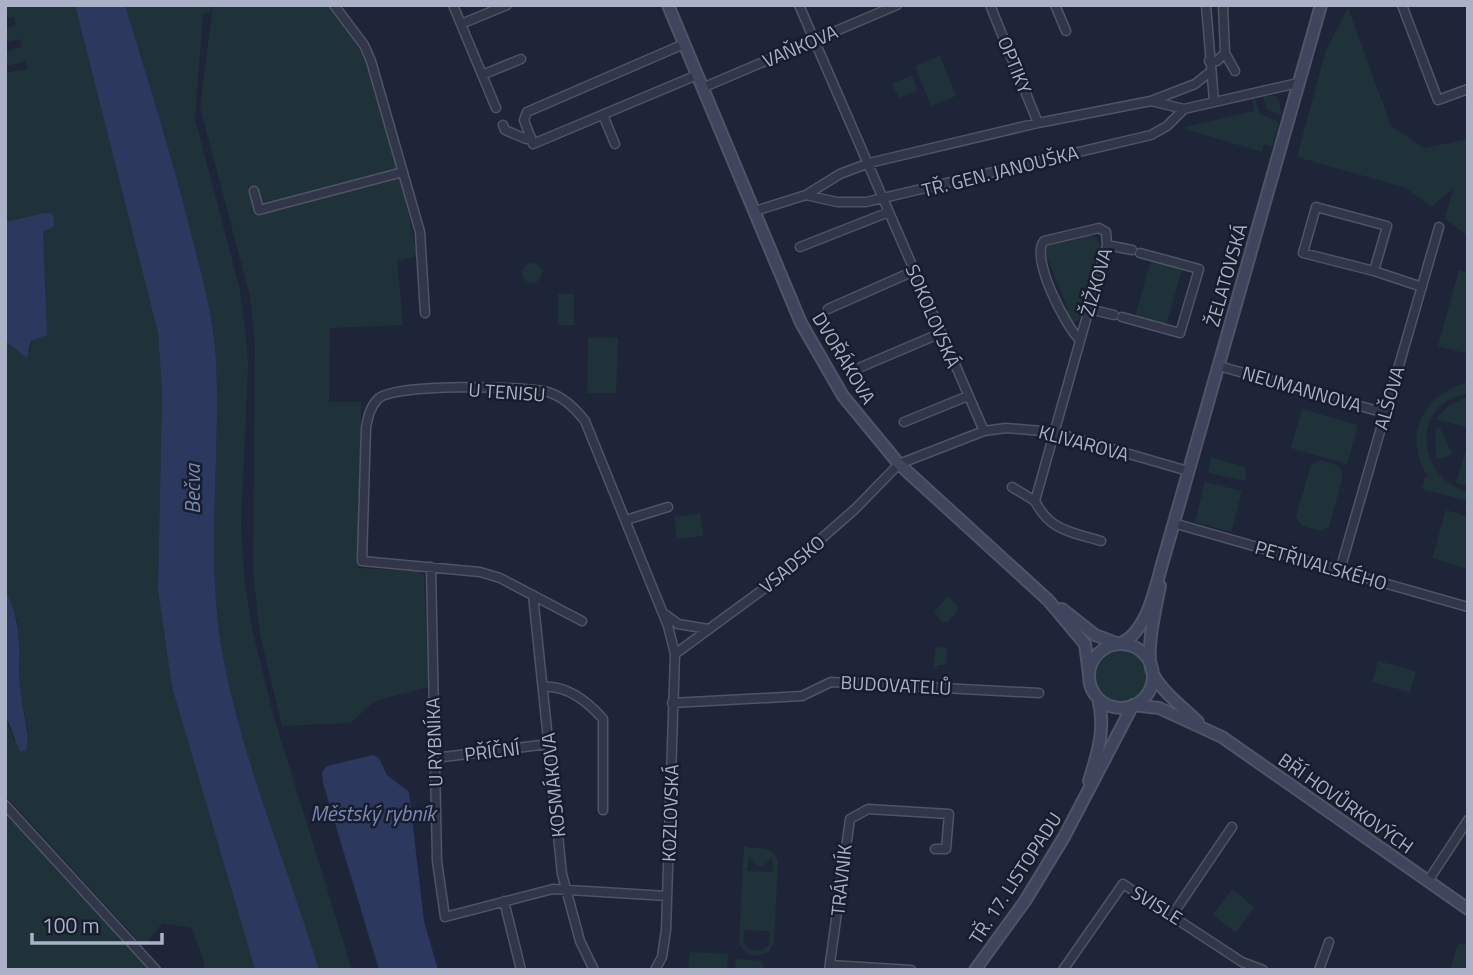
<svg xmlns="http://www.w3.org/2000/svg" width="1473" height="975" viewBox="0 0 1473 975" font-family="'Titillium Web',sans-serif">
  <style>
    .green { fill: #203239; fill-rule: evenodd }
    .water { fill: #2c385d }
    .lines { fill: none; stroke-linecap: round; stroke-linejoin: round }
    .minor-casing { stroke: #4f5467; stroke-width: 11 }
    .secondary-casing { stroke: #4f5467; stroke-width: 14 }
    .minor { stroke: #313749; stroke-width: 8 }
    .secondary { stroke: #3f455c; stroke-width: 10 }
    .labels { text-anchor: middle; stroke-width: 5; stroke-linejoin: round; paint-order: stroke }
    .street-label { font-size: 19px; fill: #abb1c6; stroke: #171d2d }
    .water-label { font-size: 21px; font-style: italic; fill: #7988b5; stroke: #171d2d }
  </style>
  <rect width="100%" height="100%" fill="#1e2538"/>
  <!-- green -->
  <path class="green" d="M5 5H75L158 333 162 390 158 590 172 687 255 970H203L205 965 192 928 162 923 144 947 5 795V713L14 741 28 730 20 694 18 622 5 589V341L17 351 30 352 43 276V232L13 220 5 222V73L28 69 25 61 5 67V52L22 47 20 39 5 42V28L16 25 14 16 5 19Z
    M125 5H212L210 12 203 14 195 119 239 286 245 328 248 366 241 524 245 586 252 628 273 714 352 970H319C287 862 240 757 221 645 206 550 221 454 216 359 213 314 201 272 190 229 171 153 148 80 125 5Z
    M213 5H330L357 45 368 68 402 183 417 256 397 261 403 325 330 328 329 402H361L359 568 418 571 424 575 428 687 375 701 350 723 282 726 260 634 253 571 255 347 250 296 200 107Z
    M1348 8 1391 126 1424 148 1468 139V236L1445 219 1453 189 1431 207 1406 188 1297 157 1326 50Z
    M940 56 956 96 931 106 915 66Z
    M912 75 918 90 899 98 892 84Z
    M1263 96H1275L1279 100 1281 115 1267 110Z
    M1252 99H1255L1260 114 1279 122 1272 147 1264 145 1262 152 1181 128 1254 111Z
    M1089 235 1096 237 1100 246 1078 321 1067 326 1061 312 1068 309 1048 260 1041 264 1044 247Z
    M1151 260 1182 269 1166 326 1135 317Z
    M522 273a10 10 0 1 1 20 0a10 10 0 1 1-20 0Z
    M1459 270 1468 273V354L1438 346Z
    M558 294H574V325H558Z
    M588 337 618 338 616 393H587Z
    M1468 377V394C1410 402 1415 477 1468 492V501L1422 489 1425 477H1428C1403 437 1421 397 1465 383Z
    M1468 397 1466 427 1436 419 1449 405Z
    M1302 409 1358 425 1347 464 1291 448Z
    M1440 428 1452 454 1444 458H1436L1435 429Z
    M1468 443V486L1456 483Z
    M1211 457 1245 467 1246 481 1208 473Z
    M1320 460 1339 466 1343 476 1329 527 1320 531 1302 526 1296 517 1311 465Z
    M1205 482 1242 491 1231 532 1195 522Z
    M1446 510 1468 517V569L1432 558Z
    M700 513 703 536 677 539 674 517Z
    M948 596 957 605V611L948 622H942L934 612Z
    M936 647 947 648 946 665H938L937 669 933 668Z
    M1096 677a26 26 0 1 1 52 0a26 26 0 1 1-52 0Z
    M1378 661 1416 671 1410 692 1372 682Z
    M5 810 152 970H5Z
    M744 846C754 851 773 842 778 862L774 943 768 953 755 956 746 953 739 944ZM749 857 758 866H763L772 858 773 872 747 871ZM744 930 770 931 769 945 761 951 749 950 743 941Z
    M1232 889 1254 907 1236 933 1213 915Z
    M1458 943 1468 946 1466 970H1450Z
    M690 952 728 954 727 970H688Z
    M736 959 763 961V970H735Z"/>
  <!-- water -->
  <path class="water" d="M75 5H125C148 80 171 153 190 229 201 272 213 314 216 359 221 454 206 550 221 645 240 757 287 862 319 970H255L172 687 158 590 162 390 158 333Z
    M45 213 53 214 54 226 43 232 47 335 31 341 27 358 5 341V222Z
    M5 589C27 634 15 653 21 696 23 715 30 730 26 750L20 752 5 713Z
    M373 755 379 758 387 775 409 792 424 921 438 970H379L323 783 322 772 327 766Z"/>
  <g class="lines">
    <!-- minor casing -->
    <g class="minor-casing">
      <path id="minor" d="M334 5 364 45 371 61 420 232 425 313
        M453 5 496 108
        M799 5 984 431
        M990 5 1038 123
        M1055 5 1066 31
        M1206 5 1214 101
        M1402 5 1438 100 1468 89
        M461 24 507 5
        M684 44 527 112 524 120 533 144 697 75
        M1225 53 1235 71
        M1209 61H1217L1225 53 1223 5
        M482 75 521 59
        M702 88 897 5
        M1151 101 1195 84 1210 72
        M603 115 615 144
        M503 125 505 130 526 139 531 137
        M254 191 259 210 403 172
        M806 195 837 202H866L1151 135 1167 126 1184 109
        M1316 207 1387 226 1374 271 1303 253Z
        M755 211 806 195 840 174 869 163 1038 123 1151 101 1184 109 1298 83
        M1107 245 1132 250
        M800 247 889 212
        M1374 271 1422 287
        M828 309 914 271
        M1089 309 1114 315
        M1122 317 1180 333 1199 269 1140 253
        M1079 339C1065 325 1030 258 1044 241L1099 228 1106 232 1107 245 1035 501C1050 531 1071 532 1101 541
        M1219 366 1385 413
        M854 370 941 333
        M904 422 968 396
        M1012 487 1035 501
        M626 520 668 507
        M1173 523 1468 607
        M431 567 437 861 445 917 553 889 667 896
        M1340 570 1439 227
        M533 595 562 874 580 941 594 970
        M666 615 678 624 708 629
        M582 621 500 578 480 572 362 561 366 428C368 417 370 407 378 399 394 383 523 386 548 392 564 397 575 408 585 421L668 626 675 654 666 930 662 957 655 970
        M675 654 765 588 855 509 899 464 984 431 1006 428 1053 432 1188 471
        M543 687C567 685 587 701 603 719V810
        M672 703 802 696 831 682 1039 693
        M435 758 549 744
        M5 805 156 970
        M1428 881 1468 820
        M504 901 521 970
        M1173 914 1232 827
        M830 965 911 970
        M829 970 850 819 868 809 949 814 946 849H935
        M1063 970 1123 884 1242 962 1263 970
        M1319 970 1329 942"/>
    </g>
    <!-- secondary casing -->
    <g class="secondary-casing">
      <path id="secondary" d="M668 5 801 323 843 396 899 464 1048 600 1085 644 1089 674
        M1160 586C1156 607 1144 654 1153 674 1163 693 1183 707 1198 722
        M1062 609 1095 635 1119 644C1149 633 1156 582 1165 554L1321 5
        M1089 676a32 32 0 1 1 64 0a32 32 0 1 1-64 0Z
        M1089 781C1098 752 1106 728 1098 698
        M975 970 1025 901 1064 837 1133 705 1159 708 1222 737 1468 909"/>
    </g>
    <!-- minor -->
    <use href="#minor" class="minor"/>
    <!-- secondary -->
    <use href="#secondary" class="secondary"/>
  </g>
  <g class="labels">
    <!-- street labels -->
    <g class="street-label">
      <text transform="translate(800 46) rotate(-23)" y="7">VAŇKOVA</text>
      <text transform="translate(1015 65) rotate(68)" y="7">OPTIKY</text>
      <text transform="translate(1000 171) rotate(-14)" y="7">TŘ. GEN. JANOUŠKA</text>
      <text transform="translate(1226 275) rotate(-74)" y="7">ŽELATOVSKÁ</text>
      <text transform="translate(1096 282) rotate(-74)" y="7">ŽIŽKOVA</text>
      <text transform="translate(933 316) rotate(67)" y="7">SOKOLOVSKÁ</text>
      <text transform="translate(844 358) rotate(59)" y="7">DVOŘÁKOVA</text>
      <text transform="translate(1302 389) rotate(16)" y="7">NEUMANNOVA</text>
      <text transform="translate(507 392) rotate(4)" y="7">U TENISU</text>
      <text transform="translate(1389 398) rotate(-74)" y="7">ALŠOVA</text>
      <text transform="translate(1084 443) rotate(15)" y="7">KLIVAROVA</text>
      <text transform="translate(792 564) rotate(-40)" y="7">VSADSKO</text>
      <text transform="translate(1321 565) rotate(16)" y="7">PETŘIVALSKÉHO</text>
      <text transform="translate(896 685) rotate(3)" y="7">BUDOVATELŮ</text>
      <text transform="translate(434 742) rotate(-92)" y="7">U RYBNÍKA</text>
      <text transform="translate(492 751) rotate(-7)" y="7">PŘÍČNÍ</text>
      <text transform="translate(553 785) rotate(-96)" y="7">KOSMÁKOVA</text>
      <text transform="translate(1346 803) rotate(35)" y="7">BŘÍ HOVŮRKOVÝCH</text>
      <text transform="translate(670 813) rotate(-88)" y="7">KOZLOVSKÁ</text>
      <text transform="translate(1015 878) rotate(-57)" y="7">TŘ. 17. LISTOPADU</text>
      <text transform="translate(841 880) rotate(-84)" y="7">TRÁVNÍK</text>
      <text transform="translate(1157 905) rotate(32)" y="7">SVISLE</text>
    </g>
    <!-- water labels -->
    <g class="water-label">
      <text transform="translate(193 489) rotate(-90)" y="7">Bečva</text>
      <text x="373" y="821">Městský rybník</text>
    </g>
  </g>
  <!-- border -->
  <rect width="1473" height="975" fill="none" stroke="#abb1c6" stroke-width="14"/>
  <!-- scale -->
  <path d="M32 933v10h130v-10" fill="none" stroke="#abb1c6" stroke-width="3.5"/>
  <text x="42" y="933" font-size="21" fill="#abb1c6" stroke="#171d2d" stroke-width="5" paint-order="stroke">100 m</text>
</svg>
